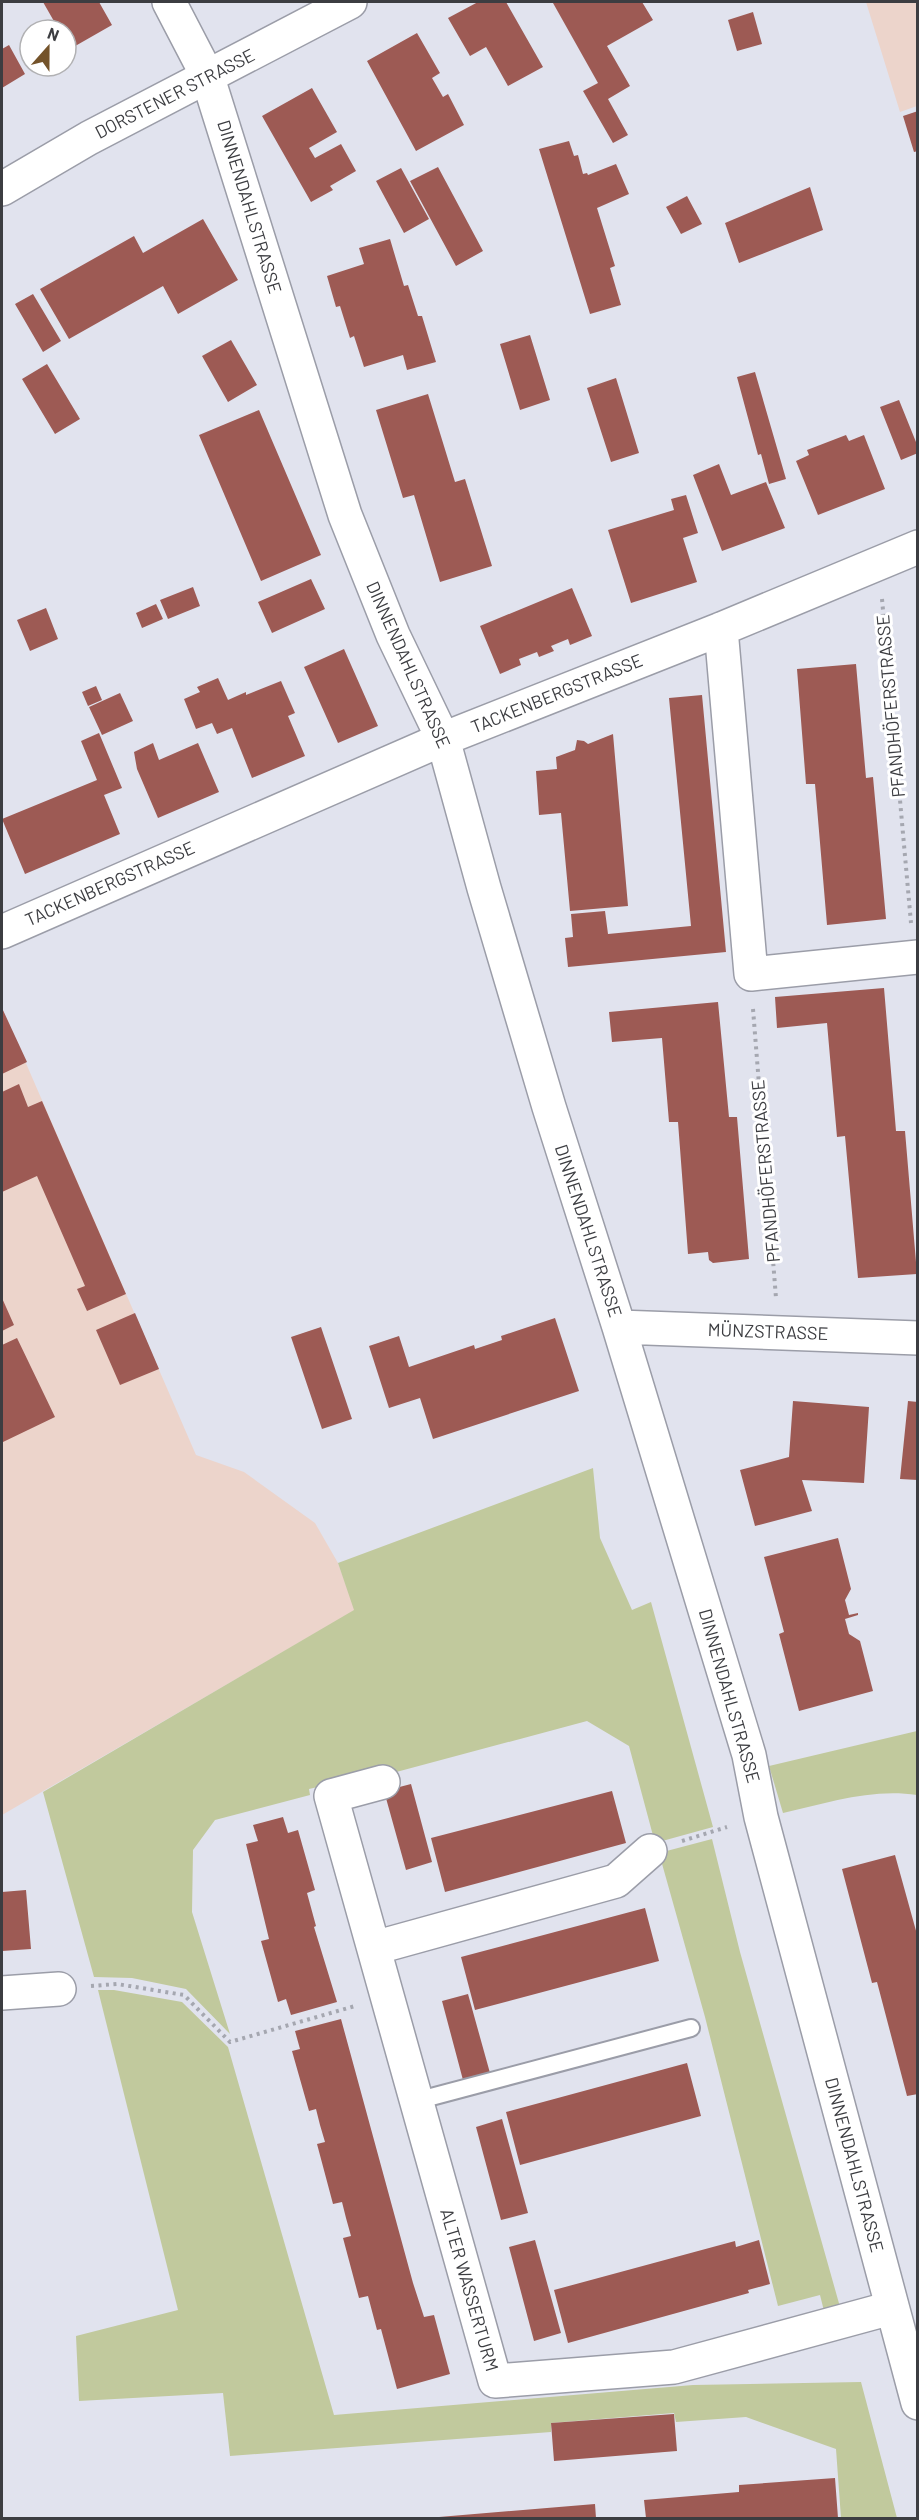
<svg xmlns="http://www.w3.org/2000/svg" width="919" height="2520" viewBox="0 0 919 2520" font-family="Barlow,sans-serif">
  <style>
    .commercial { fill: #ecd4cb }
    .green { fill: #c1c99d }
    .building { fill: #9d5a54 }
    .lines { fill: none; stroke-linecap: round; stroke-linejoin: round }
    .lane-casing { stroke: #9b9da8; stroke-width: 20 }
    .street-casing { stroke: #9b9da8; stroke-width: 36 }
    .secondary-casing { stroke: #9b9da8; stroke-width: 36 }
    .path { stroke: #a5a7b0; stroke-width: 4; stroke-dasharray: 3 4.5; stroke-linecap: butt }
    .lane { stroke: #fff; stroke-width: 16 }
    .street { stroke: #fff; stroke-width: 33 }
    .secondary { stroke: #fff; stroke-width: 33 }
    .labels { text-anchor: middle; stroke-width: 6; stroke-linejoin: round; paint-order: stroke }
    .street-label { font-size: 18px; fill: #3c3d41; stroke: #fff }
  </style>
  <rect width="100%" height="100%" fill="#e1e3ee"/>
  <!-- commercial -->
  <path class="commercial" d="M866 2H917V106L900 112Z
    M2 1008 196 1455 244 1472 315 1523 338 1563 355 1610 2 1815Z"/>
  <!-- green -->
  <path class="green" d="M593 1468 600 1538 632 1610 651 1602 713 1827 655 1843 629 1746 587 1721 359 1782 357 1778 309 1789 310 1795 215 1820 193 1850 192 1912 230 2034 186 1989 132 1978 94 1977 43 1792 354 1610 338 1563Z
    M917 1731V1795C872 1788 827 1803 783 1813L769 1766Z
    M712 1839 740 1952 842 2314 826 2319 820 2295 778 2306 705 2017 659 1853Z
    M98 1990H114L182 2002 228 2047 334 2415 693 2385 861 2382 897 2518H841L836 2449 746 2417 676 2422 674 2413 551 2423V2432L230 2456 223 2393 79 2401 76 2336 178 2310Z"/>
  <!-- building -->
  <path class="building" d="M43 2H99L112 25 70 49 66 43V30H59Z
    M478 2H506L543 67 508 86 486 47 470 56 448 18Z
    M556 2H642L653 20 607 46 630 86 608 99 628 135 613 143 583 91 598 83 553 3Z
    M753 12 762 44 737 51 728 20Z
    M417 33 440 73 432 78 443 97 448 94 464 125 416 151 367 61Z
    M9 45 25 74 2 88V49Z
    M312 88 337 132 309 148 315 158 341 144 356 171 330 186 333 190 311 202 262 116Z
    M918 111V151L914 152 903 116Z
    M569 141 574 156 578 155 583 174 587 173 588 175 616 164 629 194 597 208 615 266 610 268 621 305 590 314 539 149Z
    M438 167 483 251 456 266 410 181Z
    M401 168 429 219 404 233 376 181Z
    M810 187 823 230 739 263 725 223Z
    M687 196 702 224 681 234 666 207Z
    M203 219 238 280 178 314 163 286 69 339 40 289 134 236 143 253Z
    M390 239 404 286 408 285 418 316H422L436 362 407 370 403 355 364 367 354 336 350 338 340 306 336 307 327 276 364 264 359 248Z
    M33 294 61 341 43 352 15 304Z
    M530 335 550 400 520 410 500 344Z
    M231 340 257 385 228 402 202 356Z
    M47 364 80 419 55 434 22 379Z
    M755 372 786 479 769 484 761 454 758 455 737 377Z
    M616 378 639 453 611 462 587 388Z
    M428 394 455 482 465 479 492 566 440 582 414 495 403 498 376 410Z
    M899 400 918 447V453L901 460 880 407Z
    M259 410 321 555 261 581 199 435Z
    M846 435 849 441 864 435 885 489 818 515 796 461 809 455 807 450Z
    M719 464 731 495 766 482 785 528 722 551 693 475Z
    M686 495 698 533 683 538 697 582 631 603 608 530 674 510 671 499Z
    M311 579 325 609 272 633 258 602Z
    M193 587 200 606 168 619 160 600Z
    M572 588 592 636 570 645 568 639 551 646 554 651 539 657 537 652 519 659 521 665 500 674 480 626Z
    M156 604 163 619 142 628 136 613Z
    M46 608 58 639 30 651 17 620Z
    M344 649 378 726 338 743 304 667Z
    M856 664 866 778 873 777 886 919 827 925 815 784H806L797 669Z
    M218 678 228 700 246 692V695L281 681 295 713 288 716 305 756 252 778 232 728 217 734 212 723 196 729 184 699 200 692 197 687Z
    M96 686 102 700 88 706 82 692Z
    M120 693 133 721 102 735 89 707Z
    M702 695 726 952 568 967 565 938 573 937 571 914 605 911 608 934 691 926 669 698Z
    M99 733 122 788 104 795 120 834 25 874 2 819 97 780 81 741Z
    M613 734 628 906 570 911 561 813 539 815 536 771 557 769 556 757 575 750 577 740 584 741 588 744Z
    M153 743 159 760 198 743 219 792 158 818 137 769 134 752Z
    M884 988 896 1131H905L917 1274 858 1278 845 1136 837 1137 827 1023 777 1028 775 997Z
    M718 1002 729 1117H737L749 1259 713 1263 709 1260 708 1252 688 1254 678 1122H669L662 1038 612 1042 609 1012Z
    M2 1008 27 1062 2 1074Z
    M19 1084 28 1107 42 1101 126 1294 87 1311 77 1289 85 1286 37 1176 2 1192V1092Z
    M2 1298 14 1325 2 1331Z
    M135 1313 159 1369 120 1385 96 1330Z
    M555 1318 579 1391 433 1439 420 1398 389 1408 369 1346 399 1336 409 1367 474 1345 475 1349 502 1340 501 1336Z
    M321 1327 352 1419 322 1429 291 1337Z
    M17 1338 55 1417 3 1442 2 1345Z
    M793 1401 869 1407 864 1483 802 1480 812 1511 755 1526 740 1470 789 1457Z
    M908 1401 918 1402V1480L900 1479Z
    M838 1538 851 1589 845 1600 849 1615 858 1613V1615L845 1619 849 1634 860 1641 873 1691 799 1711 779 1634 784 1632 764 1557Z
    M411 1784 432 1862 406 1870 384 1791Z
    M612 1791 626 1843 445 1892 431 1838Z
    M283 1817 288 1833 298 1830 315 1890 307 1893 316 1926 314 1927 337 2002 291 2015 286 1999 278 2002 261 1941 269 1939 246 1844 258 1841 253 1825Z
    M895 1855 918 1938V2094L907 2096 877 1982 872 1983 842 1869Z
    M26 1890 31 1949 2 1951V1892Z
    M645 1908 659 1961 475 2010 461 1957Z
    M468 1994 490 2073 463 2080 442 2001Z
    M341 2019 413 2283 424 2317 434 2315 450 2374 397 2389 381 2329 377 2330 368 2296 359 2298 343 2238 351 2236 346 2218 342 2202 333 2204 317 2144 325 2142 320 2125 316 2109 309 2111 292 2051 300 2049 295 2031Z
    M687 2063 701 2116 520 2165 506 2112Z
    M502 2119 528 2213 501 2220 476 2127Z
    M535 2240 561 2333 534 2341 509 2247Z
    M759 2240 770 2284 748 2290 749 2293 568 2343 554 2290 735 2241 736 2247Z
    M674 2414 677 2451 554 2461 551 2423Z
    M835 2478 838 2518H646L644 2500 739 2492V2485Z
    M595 2504 596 2518H439V2517Z"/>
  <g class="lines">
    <!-- lane casing -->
    <g class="lane-casing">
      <path id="lane" d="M416 2101 691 2028"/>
    </g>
    <!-- street casing -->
    <g class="street-casing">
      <path id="street" d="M169 2 207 75 345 515 393 635 443 739 484 888 549 1107 619 1327 749 1755 761 1817 918 2403
        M721 629 751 974 918 957
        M2 932 443 739 721 629 918 547
        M619 1327 918 1338
        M383 1782 331 1796 495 2381 674 2367 891 2308
        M374 1948 616 1881 650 1851
        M2 1993 59 1989"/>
    </g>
    <!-- secondary casing -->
    <g class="secondary-casing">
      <path id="secondary" d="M2 189 89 138 350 2"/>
    </g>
    <!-- path -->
    <path class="path" d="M882 599 911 923
      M753 1009 776 1298
      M682 1841 727 1827
      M91 1986 117 1984 184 1995 230 2042 355 2006"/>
    <!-- lane -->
    <use href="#lane" class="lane"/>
    <!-- street -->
    <use href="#street" class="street"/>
    <!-- secondary -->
    <use href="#secondary" class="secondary"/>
  </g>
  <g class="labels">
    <!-- street labels -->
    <g class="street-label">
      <text transform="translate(175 94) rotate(-27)" y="6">DORSTENER STRASSE</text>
      <text transform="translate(249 207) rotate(73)" y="6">DINNENDAHLSTRASSE</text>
      <text transform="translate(408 665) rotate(66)" y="6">DINNENDAHLSTRASSE</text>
      <text transform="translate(557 694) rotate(-22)" y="6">TACKENBERGSTRASSE</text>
      <text transform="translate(891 706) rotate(-95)" y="6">PFANDHÖFERSTRASSE</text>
      <text transform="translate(110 884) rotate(-24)" y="6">TACKENBERGSTRASSE</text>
      <text transform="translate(766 1171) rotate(-95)" y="6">PFANDHÖFERSTRASSE</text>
      <text transform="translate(588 1231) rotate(72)" y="6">DINNENDAHLSTRASSE</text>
      <text transform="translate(768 1332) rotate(2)" y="6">MÜNZSTRASSE</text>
      <text transform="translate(729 1696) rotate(74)" y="6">DINNENDAHLSTRASSE</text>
      <text transform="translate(854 2165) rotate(75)" y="6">DINNENDAHLSTRASSE</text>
      <text transform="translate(469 2290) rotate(74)" y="6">ALTER WASSERTURM</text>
    </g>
  </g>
  <!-- border -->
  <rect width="919" height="2520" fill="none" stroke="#3c3d41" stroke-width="6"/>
  <!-- north arrow -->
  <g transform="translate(48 48) rotate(21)"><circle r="28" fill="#ffffff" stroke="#b1b1b3" stroke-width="1.5"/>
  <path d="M0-4.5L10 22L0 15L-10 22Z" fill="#74532a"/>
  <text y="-9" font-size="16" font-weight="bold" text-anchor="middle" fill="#3c3d41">N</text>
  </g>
</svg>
